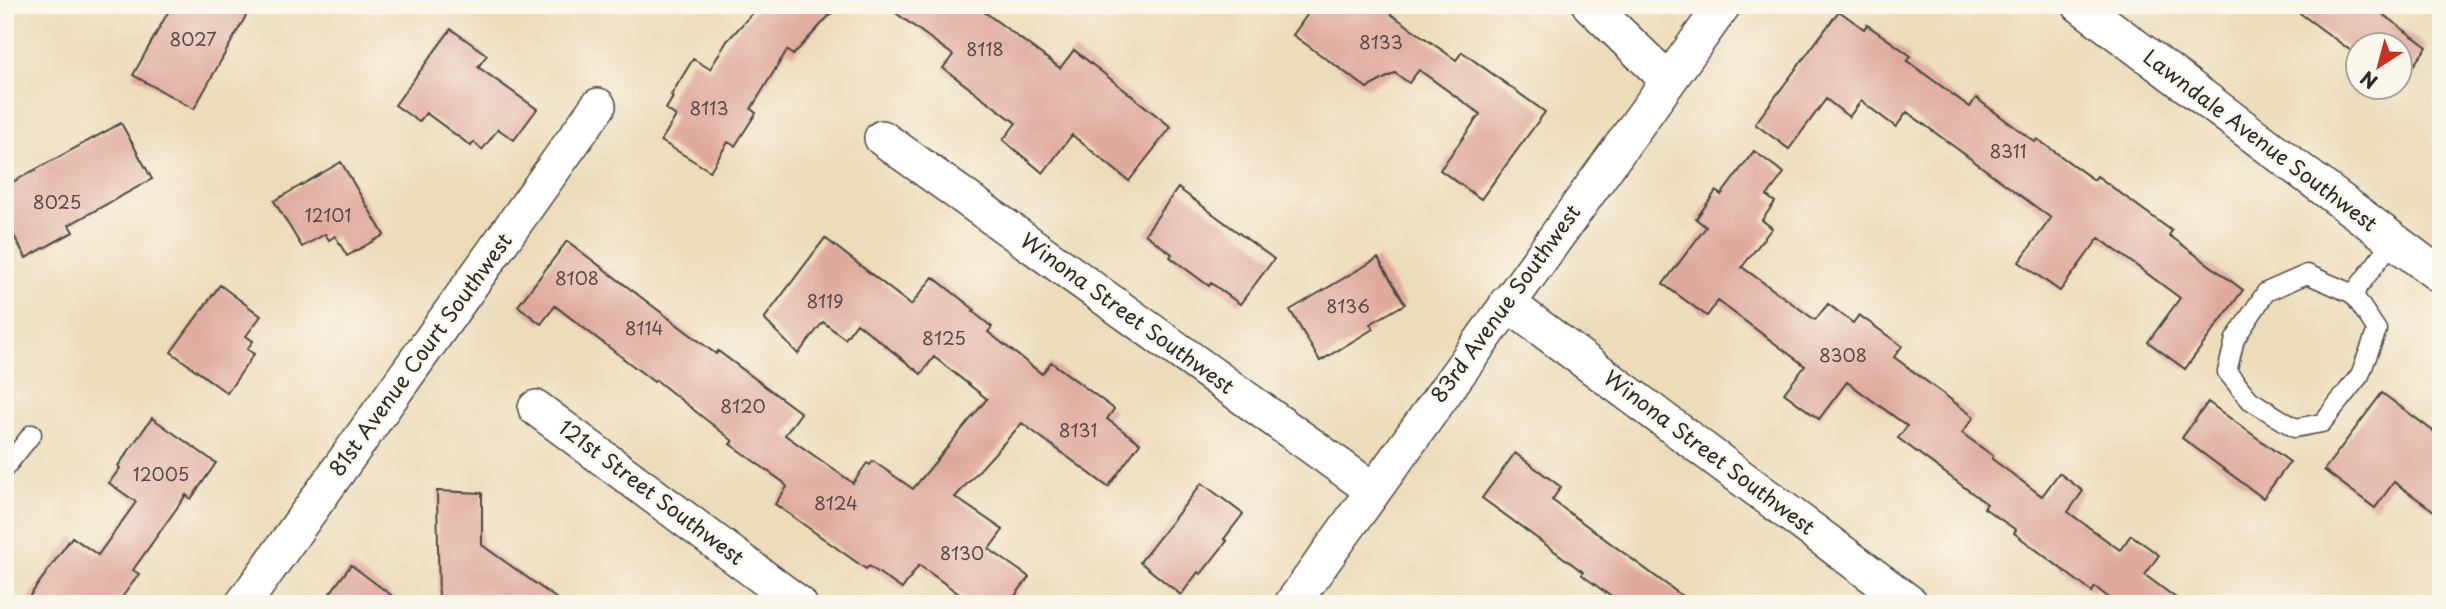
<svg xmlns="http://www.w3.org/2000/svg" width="2446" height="609" viewBox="0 0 2446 609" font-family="'Playpen Sans',sans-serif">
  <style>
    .building { fill: #dfaa9d }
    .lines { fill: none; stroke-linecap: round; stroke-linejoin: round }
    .lane-casing { stroke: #484640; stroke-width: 21 }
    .street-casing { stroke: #484640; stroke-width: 38 }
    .lane { stroke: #fff; stroke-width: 18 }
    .street { stroke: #fff; stroke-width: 35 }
    .labels { text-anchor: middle; stroke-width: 5; stroke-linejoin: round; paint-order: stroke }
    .number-label { font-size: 18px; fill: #584b48 }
    .street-label { font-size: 21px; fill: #2b2b2b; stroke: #fbf7ec }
  </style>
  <rect width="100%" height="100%" fill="#fbf7ec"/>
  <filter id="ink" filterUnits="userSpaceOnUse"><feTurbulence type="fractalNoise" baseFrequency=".0143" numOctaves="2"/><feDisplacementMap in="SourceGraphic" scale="14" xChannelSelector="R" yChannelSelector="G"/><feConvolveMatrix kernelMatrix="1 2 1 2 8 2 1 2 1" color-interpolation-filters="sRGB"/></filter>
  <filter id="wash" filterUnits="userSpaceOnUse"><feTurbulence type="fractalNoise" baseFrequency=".00686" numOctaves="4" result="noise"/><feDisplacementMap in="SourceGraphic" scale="28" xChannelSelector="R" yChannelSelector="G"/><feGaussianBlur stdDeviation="1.57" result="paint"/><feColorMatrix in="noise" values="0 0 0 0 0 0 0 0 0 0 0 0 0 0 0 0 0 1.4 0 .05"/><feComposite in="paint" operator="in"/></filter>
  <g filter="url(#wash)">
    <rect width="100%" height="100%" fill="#eddcb9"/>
    <g id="blocks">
      <!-- building -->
      <path class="building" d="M172 5H252L194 109 133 75Z
        M760 5H839L793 55 787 50 751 109 756 113 735 146 728 142 710 171 661 141 676 116 666 109 673 97 671 95 693 59 710 69 727 41Z
        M885 5H975L1060 68 1074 50 1171 127 1129 181 1072 135 1043 173 1003 140 1016 123 943 68 953 55Z
        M1314 5H1378L1456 60 1462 52 1545 112 1481 199 1440 170 1480 114 1419 70 1409 83 1395 73 1367 88 1293 35Z
        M2289 5H2370L2427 47 2400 83V46H2358V56Z
        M1839 11 1864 29 1867 25 1911 56 1907 61 1970 107 1976 98 2035 142 2037 139 2094 180 2097 176 2172 231 2169 235 2243 290 2185 369 2148 342 2180 298 2099 238 2060 291 2019 262 2051 218 1907 112 1896 127 1861 101 1849 117 1826 99 1789 149 1755 124Z
        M451 29 487 55 478 67 537 109 514 140 498 129 482 150 474 142 471 146 426 113 419 122 395 105Z
        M121 123 152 179 69 225 73 232 26 258 5 219V186Z
        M1754 151 1784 173 1767 196 1775 202 1762 220 1772 228 1742 267 1815 320 1828 304 1853 323 1859 315 1902 346 1894 357 1974 417 1962 433 1993 456 1992 459 2042 496 2059 473 2083 491 2068 512 2120 550 2131 535 2159 555 2145 575 2184 604H2117L2095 587 2092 592 2014 533 2016 530 1984 508 1987 504 1898 438 1907 426 1847 382 1819 419 1784 393 1805 366 1718 301 1707 316 1663 284 1706 227 1696 219 1716 191 1721 195Z
        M341 162 384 235 347 256 335 236 329 240 325 234 302 247 274 201Z
        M1178 188 1274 259 1240 304 1211 283 1209 286 1170 257 1172 254 1145 234Z
        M825 238 911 305 933 277 975 310 973 312 992 327 988 332 1042 374 1051 362 1114 409 1107 419 1140 443 1108 487 1022 423 955 497 1003 530 989 549 1029 577 1009 604H973L919 565 902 589 869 566 866 569 775 504 787 487 783 482 730 444 733 441 656 380 654 382 555 306 541 324 518 306 567 241 716 354 718 351 801 413 785 435 853 483 867 463 870 465 873 461 913 489 987 399 934 357 921 374 857 323 845 339 823 322 798 354 764 319Z
        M1378 258 1405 304 1370 324 1373 329 1320 361 1290 310Z
        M220 285 261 316 246 336 253 341 247 349 254 354 227 393 171 352Z
        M2382 393 2441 437V516L2394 482 2375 508 2324 470Z
        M2208 402 2290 462 2263 498 2182 438Z
        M152 418 216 463 191 499 186 495 133 570 139 574 117 604H24L72 537 98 555 136 502 109 483 120 468 118 466Z
        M1515 453 1561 487 1552 500 1693 604H1621L1582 575 1583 572 1482 498Z
        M1202 483 1243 514 1224 539 1227 541 1201 574 1198 572 1181 595 1140 562Z
        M437 491 482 493V545L564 604H439Z
        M351 565 403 604H322Z"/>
    </g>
  </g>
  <g filter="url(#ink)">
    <use href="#blocks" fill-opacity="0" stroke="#484640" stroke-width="2"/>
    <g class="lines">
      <!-- lane casing -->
      <g class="lane-casing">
        <path id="lane" d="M2353 294 2307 274 2266 292 2235 339 2227 372 2250 400 2295 428 2322 423 2360 375 2377 330 2353 294 2393 241
          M5 468 32 434"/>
      </g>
      <!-- street casing -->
      <g class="street-casing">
        <path id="street" d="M1590 5 1668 80
          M2080 5 2441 276
          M882 138 1373 490
          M1507 303 1911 604
          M536 408 799 604
          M243 604 598 106
          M1292 604 1723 5"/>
      </g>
      <!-- lane -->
      <use href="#lane" class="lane"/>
      <!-- street -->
      <use href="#street" class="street"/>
    </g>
  </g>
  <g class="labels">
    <!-- number labels -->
    <g class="number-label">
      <text x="193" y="46">8027</text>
      <text x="1381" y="49">8133</text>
      <text x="985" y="56">8118</text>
      <text x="709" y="115">8113</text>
      <text x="2008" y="158">8311</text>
      <text x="57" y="209">8025</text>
      <text x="328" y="222">12101</text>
      <text x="577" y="285">8108</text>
      <text x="825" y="308">8119</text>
      <text x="1348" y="313">8136</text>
      <text x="644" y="335">8114</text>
      <text x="944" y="345">8125</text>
      <text x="1843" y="362">8308</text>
      <text x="743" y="413">8120</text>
      <text x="1078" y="437">8131</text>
      <text x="161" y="481">12005</text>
      <text x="836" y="510">8124</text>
      <text x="962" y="560">8130</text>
    </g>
    <!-- street labels -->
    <g class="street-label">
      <text transform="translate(2260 141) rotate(37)" y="7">Lawndale Avenue Southwest</text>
      <text transform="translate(1506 304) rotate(-54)" y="7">83rd Avenue Southwest</text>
      <text transform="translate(1127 314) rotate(36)" y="7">Winona Street Southwest</text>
      <text transform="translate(421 355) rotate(-54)" y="7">81st Avenue Court Southwest</text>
      <text transform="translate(1709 453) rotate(37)" y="7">Winona Street Southwest</text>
      <text transform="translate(651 493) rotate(37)" y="7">121st Street Southwest</text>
    </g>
  </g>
  <!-- margin -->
  <rect width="2446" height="609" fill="none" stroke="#fbf7ec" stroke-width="28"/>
  <!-- north arrow -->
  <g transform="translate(2379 66) rotate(216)"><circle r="33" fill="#fbf7ec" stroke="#a8a59f" stroke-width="2"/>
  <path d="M0-5L12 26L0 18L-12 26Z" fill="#c8321e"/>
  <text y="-10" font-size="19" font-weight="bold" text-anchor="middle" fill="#2b2b2b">N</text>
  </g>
</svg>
